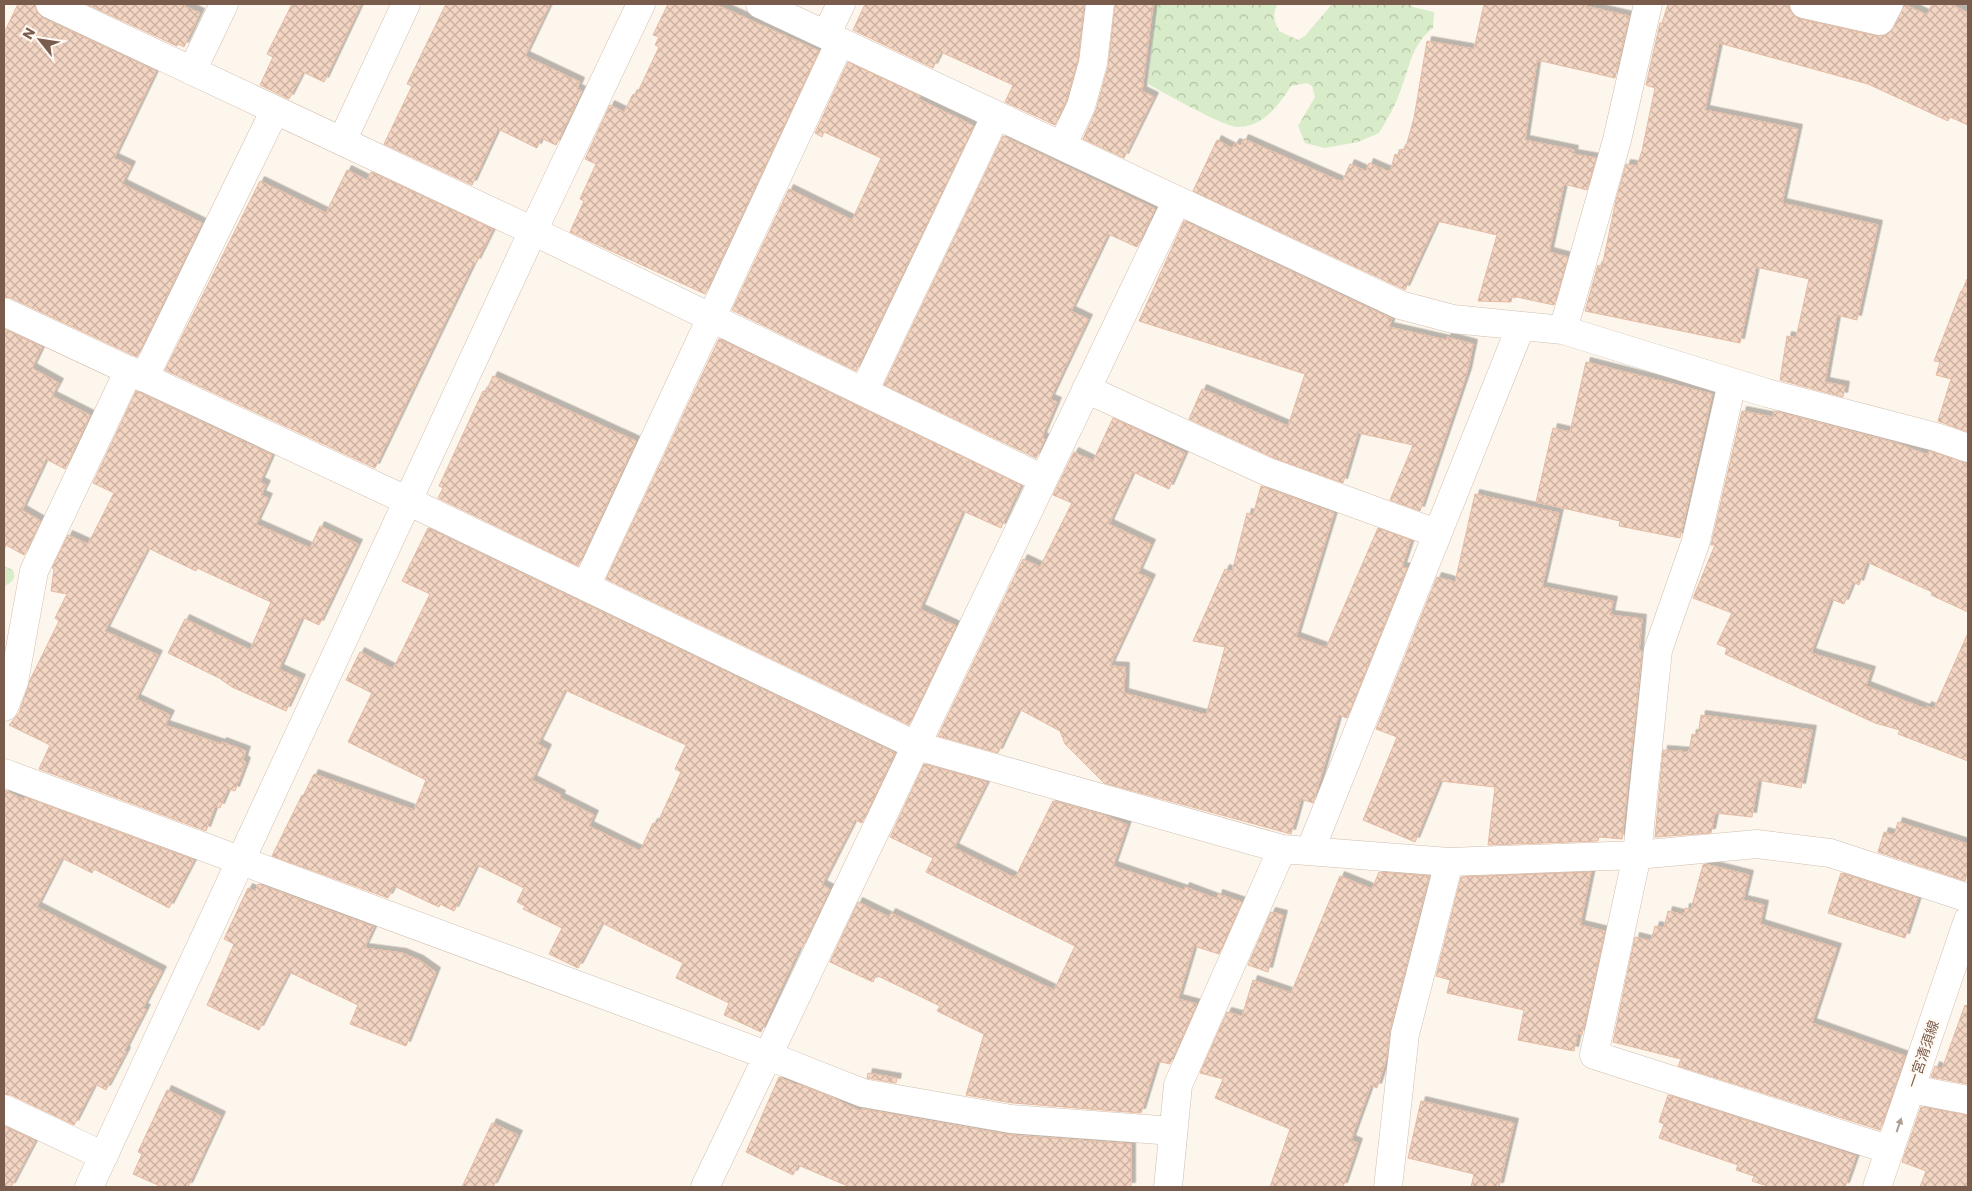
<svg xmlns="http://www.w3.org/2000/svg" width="1972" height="1191" viewBox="0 0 1972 1191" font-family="Poppins,'Noto Sans JP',sans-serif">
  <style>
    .forest { fill: url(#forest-crowns) }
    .building { fill: url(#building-cross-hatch); stroke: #e6bba3; fill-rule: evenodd; filter: url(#shadow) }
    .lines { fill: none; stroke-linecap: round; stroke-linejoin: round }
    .minor-casing { stroke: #d1beb0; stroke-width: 29 }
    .secondary-casing { stroke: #d6c0b0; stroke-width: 29 }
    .minor { stroke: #fff; stroke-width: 28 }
    .secondary { stroke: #fff; stroke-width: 28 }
    .oneway { fill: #af9d94 }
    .labels { text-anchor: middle; stroke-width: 5; stroke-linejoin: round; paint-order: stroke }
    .street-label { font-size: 14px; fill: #7a5c4d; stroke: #fffaf3 }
  </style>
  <defs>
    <pattern id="forest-crowns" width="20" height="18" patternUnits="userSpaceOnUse" patternTransform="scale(1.25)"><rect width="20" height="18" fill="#d8ecc9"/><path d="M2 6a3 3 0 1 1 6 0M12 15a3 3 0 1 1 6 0" fill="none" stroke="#b4c2a5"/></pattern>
    <pattern id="building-cross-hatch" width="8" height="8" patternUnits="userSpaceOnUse" patternTransform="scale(1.25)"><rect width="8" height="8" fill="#f3d5c3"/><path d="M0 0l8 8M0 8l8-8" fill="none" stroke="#cab0a1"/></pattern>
    <filter id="shadow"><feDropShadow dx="4.5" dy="-4.5" stdDeviation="0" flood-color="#0004"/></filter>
  </defs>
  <rect width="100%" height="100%" fill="#fdf6ec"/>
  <!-- forest -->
  <path class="forest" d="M1156 4H1278C1272 14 1274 20 1279 31L1298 40 1305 36 1332 4H1410L1413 7 1434 12 1433 28C1411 45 1410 67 1400 92 1395 106 1387 120 1379 133L1358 142 1325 148 1305 143 1298 126 1315 97 1312 86 1307 83 1291 86C1279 105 1264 126 1239 127 1225 128 1163 92 1148 84Z
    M4 566 13 570C17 580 11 582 4 587Z"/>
  <!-- building -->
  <path class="building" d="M18 4H35L37 12 43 18 156 71 114 158 131 166 122 184 202 223 137 357 11 298 4 297V33Z
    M86 4H180L200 13 184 47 178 44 177 46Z
    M292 4H361L324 82 303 72 289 99 260 85 273 57 267 54Z
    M446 4H550L525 56 580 82 577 89 582 91 556 145 541 138 537 148 498 129 472 185 384 144 412 86 407 84Z
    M668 4H715L819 51 705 294 570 232 584 201 580 199 596 164 585 159 610 105 624 112 633 94 636 96 659 47 655 45 659 37 653 35Z
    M865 4H1084L1078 60 1066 101 1055 125 1005 102 1013 85 941 52 933 68 853 30Z
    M1115 4H1153L1142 91 1154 97 1124 158 1083 139 1096 110 1108 67Z
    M1484 4H1577L1629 16 1615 78 1537 60 1525 140 1574 150 1573 154 1596 158 1587 190 1564 184 1549 252 1568 257 1554 305 1512 296 1511 302 1478 301 1497 235 1437 221 1405 290 1193 191 1217 140 1232 148 1235 143 1241 145 1244 139 1342 182 1350 164 1366 171 1369 163 1390 172 1395 154 1399 156 1401 149 1405 150 1414 118 1427 41 1474 49Z
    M1668 4H1789V9L1793 15 1801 19 1877 36 1887 35 1893 29 1904 4 1927 15 1932 4H1950L1968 13V125L1950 117 1948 121 1868 84 1719 43 1705 110 1798 129 1782 203 1878 225 1857 320 1837 315 1825 382 1845 386 1843 397 1780 380 1787 336 1796 338 1809 279 1756 267 1740 343 1585 311 1598 265 1602 267 1616 200 1626 164 1637 166 1642 151 1655 88 1646 85 1660 23H1662Z
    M848 62 920 96 919 99 974 126 856 371 732 310 789 189 852 220 881 158 824 132 822 137 815 133Z
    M1003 136 1155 209 1137 247 1108 234 1071 311 1088 319 1050 399 1057 402 1042 437 1045 439 1036 458 884 385Z
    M347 170 367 180 371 172 493 229 476 263 474 262 375 468 165 370 260 181 326 213Z
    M1184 221 1392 319 1389 327 1446 340 1447 337 1473 344 1467 373 1420 511 1390 500 1413 445 1358 433 1343 483 1274 458 1189 419 1202 389 1288 426 1305 374 1139 321Z
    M1967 279H1968V432L1938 421 1951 379 1936 375 1940 362 1934 361 1961 291H1962Z
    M4 329 42 347 32 368 59 383 52 396 90 415 65 469 46 459 22 510 41 521 24 555 6 545 4 550Z
    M719 339 1021 485 1001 528 963 511 920 609 956 626 909 725 606 579Z
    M1586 362 1712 394 1680 538 1619 526 1620 521 1536 502 1553 428 1570 432Z
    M493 376 636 441 578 566 438 498 443 488 439 486 483 391 486 392Z
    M136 391 272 455 260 482 266 485 261 495 268 498 256 524 310 548 320 526 358 544 319 625 302 617 279 669 301 679 286 711 232 687 219 678 168 653 185 619 250 650 271 602 197 568 196 571 148 548 105 631 158 655 136 699 170 715 165 725 221 744 222 742 246 751 243 760 246 762 235 791 228 789 220 808 215 807 206 831 39 769 50 745 9 725 19 713 30 680 59 621 55 618 67 594 51 591 54 569 52 568 68 535 88 544 114 493 93 483Z
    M1742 411 1773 417 1774 411 1896 443 1928 455 1929 451 1968 463V612L1931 595 1932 592 1867 562 1859 585 1853 582 1844 604 1831 599 1811 653 1871 671 1866 686 1926 709 1927 706 1934 709 1968 633V761L1898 734 1900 730 1875 723 1725 654 1727 648 1717 644 1732 613 1693 598 1715 545H1711Z
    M1113 418 1185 453 1169 489 1133 472 1109 524 1151 544 1138 573 1151 579 1110 666 1125 667 1124 693 1206 715 1225 647 1193 641 1225 569 1232 572 1247 513 1253 515 1261 486 1334 513 1296 637 1326 648 1378 528 1411 540 1402 567 1407 568 1347 718 1339 715 1313 803 1301 799 1291 834 1104 783 1065 744 1060 731 1019 709 998 753 938 736 1023 559 1040 567 1072 503 1053 495 1074 452 1093 461Z
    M1475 494 1559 513 1542 587 1613 601 1610 615 1642 619 1639 651H1642L1622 839 1599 837 1598 841 1488 845 1495 787 1440 781 1415 842 1363 820 1397 737 1376 729 1437 577 1455 582Z
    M428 528 895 753 862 823 855 820 822 885 830 889 802 948 800 947 761 1032 724 1015 729 1003 676 978 683 963 602 923 578 968 549 954 562 928 523 909 525 906 517 902 524 888 477 865 454 911 440 904 439 907 394 886 388 898 272 856 302 795 303 796 314 774 414 810 426 780 348 742 372 693 346 680 360 652 393 669 430 594 402 581ZM565 690 686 745 675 769 681 772 657 824 653 823 640 851 589 826 594 815 560 798 561 795 532 780 547 749 538 744Z
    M1701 715 1812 730 1801 788 1758 780 1752 817 1715 813 1711 833 1655 837 1663 750 1689 752 1692 734 1698 735Z
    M924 764 987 782 954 848 1015 878 1053 801 1104 815 1127 825 1113 866 1184 890 1185 887 1217 899 1218 894 1242 902 1219 954 1194 946 1178 999 1197 1004 1170 1064 1157 1061 1141 1113 1013 1103 966 1095 984 1034 937 1011 940 1006 876 975 873 982 830 962 858 902 889 917 891 913 904 919 1054 990 1075 946 926 872 933 858 890 837Z
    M4 790 24 800 25 797 194 860 169 908 94 869 92 873 62 858 37 907 162 971 143 1008 146 1009 125 1050 126 1052 106 1090 95 1084 74 1125 11 1095 4 1094Z
    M1898 822 1968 844V870L1965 881 1878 852 1884 832 1894 835Z
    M1705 864 1749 875 1743 900 1764 905 1760 924 1837 948 1812 1023 1905 1056 1880 1130 1678 1066 1681 1059 1613 1042 1635 937 1651 941 1655 926 1664 928 1668 911 1684 915 1685 908 1691 909 1703 865Z
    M1379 872 1429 876 1390 1030 1386 1060 1377 1088 1371 1085 1351 1140 1358 1143 1343 1187H1270L1290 1129 1215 1098 1223 1079 1200 1073 1227 1012 1242 1016 1253 980 1291 993 1340 876 1372 889Z
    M1591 872 1580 925 1605 931 1582 1035 1578 1033 1574 1051 1518 1040 1524 1010 1447 993 1450 980 1436 976 1461 877Z
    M1841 873 1918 898 1905 938 1828 913Z
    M258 884 374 927 364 948 402 953 419 960 436 972 406 1046 350 1024 358 1005 289 972 259 1030 207 1005 234 944 224 939 248 888 255 891Z
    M1271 912 1283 915 1268 972 1248 965Z
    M1965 1005 1968 1006V1084L1931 1077 1935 1066 1942 1069Z
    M868 1073 897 1078 896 1083 867 1078Z
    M779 1077 796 1085 797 1084 831 1097 862 1112V1109L1010 1135 1131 1144V1187H850L798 1165 793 1175 746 1152Z
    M167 1090 221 1116 188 1187H162L133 1174 142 1154 138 1152Z
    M1668 1095 1856 1156 1845 1187H1770L1752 1181 1754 1176 1736 1170 1738 1165 1659 1138 1664 1124 1659 1122Z
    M1421 1101 1514 1123 1499 1187H1471L1474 1174 1408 1158Z
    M1921 1107 1968 1115V1187H1920L1926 1171 1902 1162Z
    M492 1123 518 1135 493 1187H462Z
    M4 1126 35 1141 11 1187H4Z"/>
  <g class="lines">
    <!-- minor casing -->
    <g class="minor-casing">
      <path id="minor" d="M50 4 533 231 1043 479
        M760 4 1400 305 1453 319 1563 330 1767 393 1936 437 1968 448
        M1804 4 1880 21 1889 4
        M826 35 841 4
        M192 71 224 4
        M342 141 406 4
        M1062 146 1081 106 1093 63 1100 4
        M4 312 408 501 917 746 1282 849 1449 862 1637 855 1757 844 1830 853 1968 898
        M1563 330 1617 140 1648 4
        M144 378 275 110
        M1732 383 1696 541 1658 650 1637 855 1594 1055 1890 1150
        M1086 389 1268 472 1436 533
        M864 391 996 115
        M586 586 840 42
        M4 707 14 682 34 571 129 370
        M4 773 769 1056 863 1093 1011 1119 1173 1131
        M1310 851 1521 326
        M1911 1089 1968 1100
        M4 1109 104 1156
        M89 1187 533 231 641 4
        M705 1187 1177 200
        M1168 1187 1178 1085 1282 849
        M1388 1187 1405 1034 1449 862"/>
    </g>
    <!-- secondary casing -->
    <g class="secondary-casing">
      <path id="secondary" d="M1877 1187 1968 920"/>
    </g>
    <!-- minor -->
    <use href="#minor" class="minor"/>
    <!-- secondary -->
    <use href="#secondary" class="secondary"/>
  </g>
  <!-- one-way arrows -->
  <defs><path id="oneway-solid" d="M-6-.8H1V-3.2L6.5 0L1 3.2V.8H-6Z" transform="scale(1.25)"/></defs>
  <use class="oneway" href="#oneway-solid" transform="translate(1899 1125) rotate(-71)"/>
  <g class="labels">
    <!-- street labels -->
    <g class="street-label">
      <text transform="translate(1923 1054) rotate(-71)" y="5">一宮清須線</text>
    </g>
  </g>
  <!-- border -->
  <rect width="1972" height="1191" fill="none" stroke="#7a5c4d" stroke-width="10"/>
  <!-- north arrow -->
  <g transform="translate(40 40) rotate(300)" stroke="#fffaf3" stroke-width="4" paint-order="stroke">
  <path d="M0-4L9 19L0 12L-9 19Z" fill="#7a5c4d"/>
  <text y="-8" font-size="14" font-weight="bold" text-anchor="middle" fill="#7a5c4d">N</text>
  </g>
</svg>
